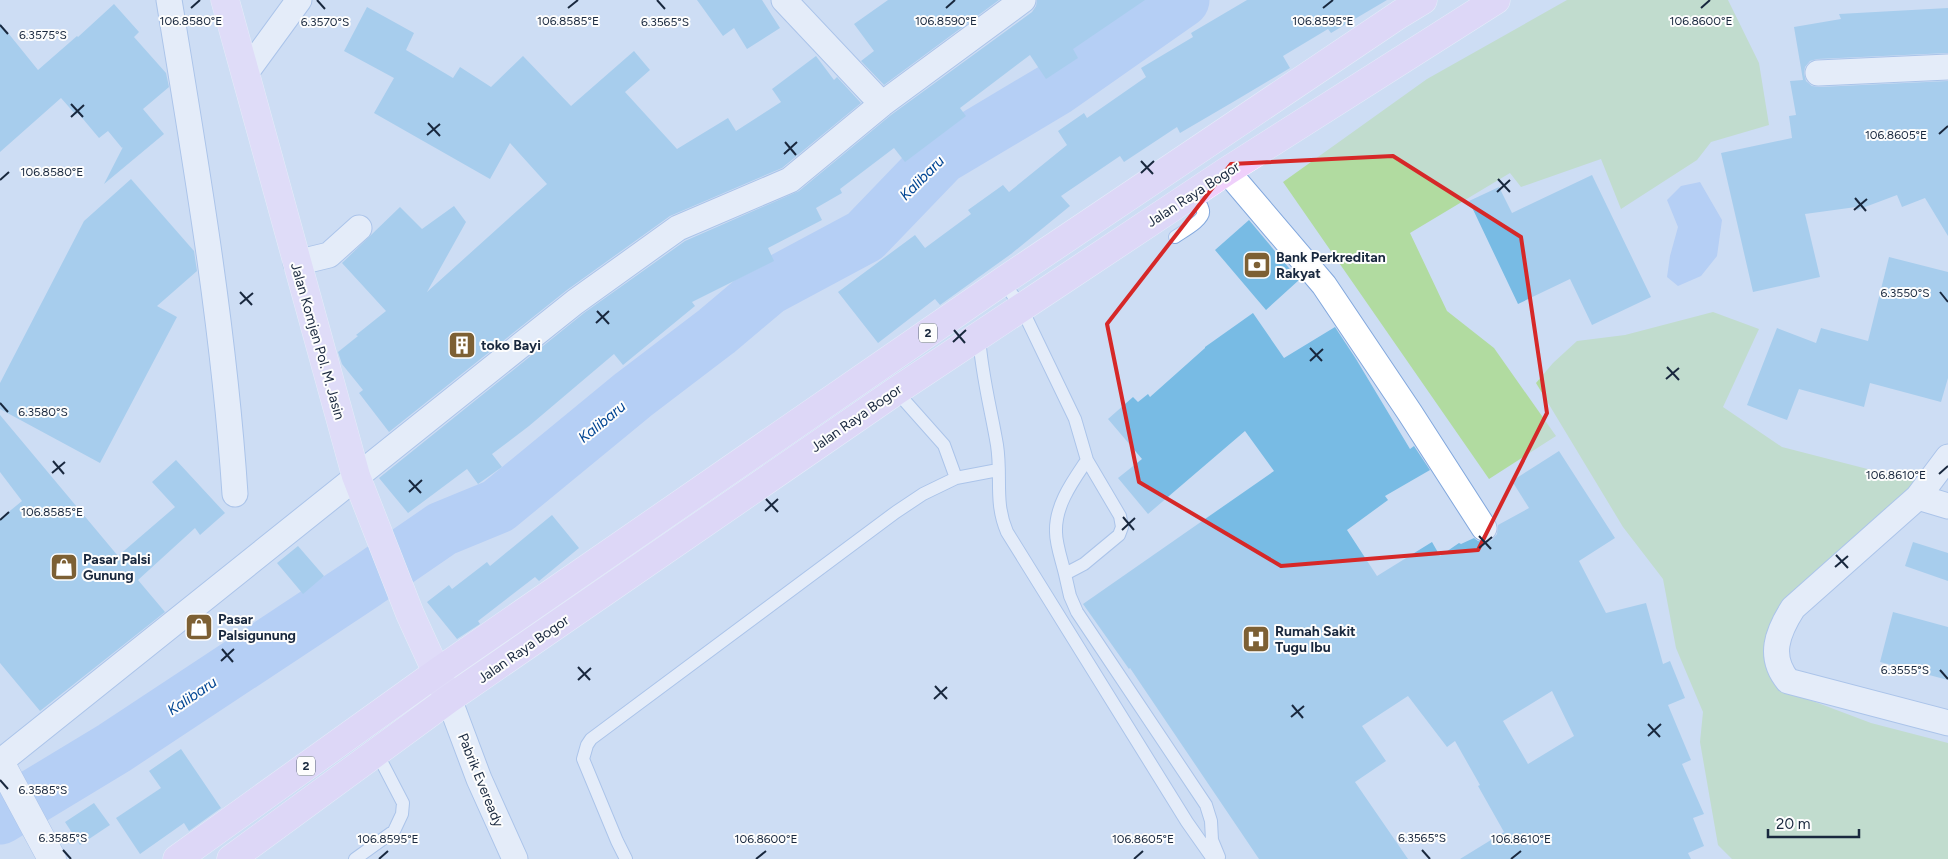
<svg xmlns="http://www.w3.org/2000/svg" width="1948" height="859" viewBox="0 0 1948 859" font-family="Figtree,sans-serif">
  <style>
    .green { fill: #b1dba0 }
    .water { fill: #97bef5 }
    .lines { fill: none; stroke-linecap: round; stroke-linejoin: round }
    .river { stroke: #97bef5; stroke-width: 55 }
    .building { fill: #78bbe4; fill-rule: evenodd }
    .service-casing { stroke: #81a7dd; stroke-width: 14 }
    .minor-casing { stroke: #81a7dd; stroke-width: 27 }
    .tertiary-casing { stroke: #81a7dd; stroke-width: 29 }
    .primary-casing { stroke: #fff; stroke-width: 29 }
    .trunk-casing { stroke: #fff; stroke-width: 29 }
    .service { stroke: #fff; stroke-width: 12 }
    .minor { stroke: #fff; stroke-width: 25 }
    .tertiary { stroke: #fff; stroke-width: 28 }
    .primary { stroke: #f3dcfc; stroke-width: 28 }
    .trunk { stroke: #efd0fb; stroke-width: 28 }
    .marked { fill: none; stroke: #d62828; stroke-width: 4; stroke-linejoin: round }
    .ticks { fill: none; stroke: #19283e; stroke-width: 2 }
    .labels { text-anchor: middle; stroke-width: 4; stroke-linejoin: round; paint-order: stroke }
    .shield { fill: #fdfdfd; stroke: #5d6877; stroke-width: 1 }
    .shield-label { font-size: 12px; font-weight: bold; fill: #19283e }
    .street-label { font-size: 14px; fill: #19283e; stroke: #fdfdfd }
    .poi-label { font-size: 14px; font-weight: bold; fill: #19283e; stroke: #fdfdfd; text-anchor: start }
    .water-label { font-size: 15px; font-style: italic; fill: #004593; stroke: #fdfdfd }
    .ticks-label { font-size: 12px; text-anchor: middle; fill: #19283e; stroke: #fdfdfd; stroke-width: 4; stroke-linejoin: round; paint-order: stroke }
  </style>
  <rect width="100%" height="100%" fill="#cdddf4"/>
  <!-- green -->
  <path class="green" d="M1567 0H1728L1759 63 1769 125 1711 142 1697 160 1621 209 1601 159 1521 187 1510 173 1410 233 1447 311 1494 348 1556 436 1489 479 1283 182 1427 79Z
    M1713 312 1759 329 1723 407 1782 447 1918 482 1780 605 1774 649 1802 697 1871 723 1948 743V859H1732L1718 845 1700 742 1703 712 1676 648 1663 579 1623 527 1536 383 1553 363 1577 341 1625 335Z"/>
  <!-- water -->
  <path class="water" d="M1700 182 1722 220 1717 256 1701 276 1678 286 1667 277 1670 256 1678 227 1667 200 1681 186Z"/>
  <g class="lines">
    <!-- river -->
    <path class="river" d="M0 817 114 748 362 584 442 529 498 506 633 395 717 331 768 288 865 236 941 157 1055 89 1182 0"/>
  </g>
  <!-- building -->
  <path class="building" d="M697 0H762L780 28 747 49 734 28 723 36Z
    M888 0H999L884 85 861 61 874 51 854 24Z
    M1037 0H1145L1073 49 1078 58 1046 79 1030 55 960 108 966 116 905 162 894 148 840 189 842 193 816 208 822 220 768 248 774 261 692 302 695 306 623 365 614 354 529 426 492 454 502 467 478 484 467 469 408 513 379 478 584 313 685 241 799 191 891 115 1032 12 1036 6Z
    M1247 0H1387L1331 33 1328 29 1283 56 1290 68 1233 102 1180 133 1177 127 1124 162 1120 156 1061 196 1070 206 1011 254 940 305 935 299 878 343 838 292 915 235 925 248 971 214 968 210 1003 185 1009 192 1067 145 1058 131 1084 113 1087 118 1146 77 1141 68 1193 37 1191 33Z
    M114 4 139 32 134 37 166 73 169 87 143 109 164 134 104 184 123 147 122 148 108 131 99 138 78 113 76 115 61 98 0 152V23L38 70 77 36 78 37Z
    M367 7 414 33 406 50 453 78 460 67 491 87 523 56 571 106 634 51 650 70 625 92 677 149 728 118 736 131 781 102 772 89 816 56 834 80 837 77 861 103 782 168 670 216 567 290 389 432 359 393 363 390 342 364 338 352 358 336 356 335 386 311 342 263 400 207 422 229 454 206 466 222 427 292 547 184 510 143 490 179 374 113 394 78 344 51Z
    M1948 8V53L1817 59 1810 61 1805 67 1804 73 1806 81 1812 86 1819 87 1948 81V236L1925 198 1902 207 1897 195 1857 210 1856 207 1805 214 1820 277 1753 292 1721 153 1792 138 1789 116 1796 115 1790 81 1803 80 1794 27 1841 19 1839 14Z
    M1592 175 1651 297 1592 325 1570 279 1518 304 1469 201 1499 187 1512 213Z
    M131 179 194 251 197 271 157 306 177 317 100 463 0 409V383L84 221Z
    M1249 220 1299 280 1266 310 1215 250Z
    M1889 257 1948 272V378L1941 402 1870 383 1864 407 1799 389 1787 420 1747 405 1777 328 1816 343 1821 328 1868 341Z
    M1253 313 1284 358 1335 327 1356 359 1410 449 1414 446 1430 470 1385 496 1388 500 1347 530 1377 576 1432 542 1440 556 1459 543 1461 544 1474 538 1478 541 1484 542 1492 540 1497 534 1498 525 1529 508 1512 481 1559 451 1615 538 1579 561 1606 613 1646 603 1663 664 1670 661 1685 698 1668 705 1691 760 1682 764 1704 814 1693 818 1704 846 1688 853 1691 859H1460L1504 832 1478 786 1480 785 1455 741 1447 747 1408 696 1362 726 1386 761 1355 782 1408 859H1259L1130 668 1129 669 1083 604 1274 471 1245 431 1148 514 1118 478 1142 459 1108 419 1133 397 1138 402 1148 394 1150 397 1205 348V347ZM1552 691 1574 736 1528 764 1503 721Z
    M0 415 118 556 175 507 152 482 176 460 225 513 200 535 195 528 138 580 165 612 40 711 0 663V519L22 501 0 472Z
    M552 515 579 548 539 581 535 577 478 621 480 624 457 639 427 602 449 585 452 589 487 562 490 566Z
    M1913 542 1948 553V581L1905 566Z
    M298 546 324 576 303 594 277 563Z
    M1893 612 1948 627V680L1880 662Z
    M181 749 221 808 189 831 184 823 140 854 116 818 161 788 149 771Z
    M94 803 110 825 80 845 65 822Z"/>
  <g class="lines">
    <!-- service casing -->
    <g class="service-casing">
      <path id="service" d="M1175 237C1182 232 1205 220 1203 211 1203 205 1196 198 1193 193
        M1003 281 1021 307 1075 419 1087 460 1120 516 1122 527 1119 535 1084 564 1065 574C1062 561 1056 545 1056 532 1055 505 1073 481 1087 460
        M979 335C981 373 991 409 997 445 1002 477 994 502 1007 532L1187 822 1213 859
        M896 391 944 445 956 478
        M1065 574 1070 596 1077 612 1206 805 1211 821 1212 840 1219 857
        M355 859 394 831 402 814 403 803 377 753
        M626 859 617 841 583 759 587 745 591 739 896 512 923 494 956 478 998 470"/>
    </g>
    <!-- minor casing -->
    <g class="minor-casing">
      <path id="minor" d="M169 0C196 164 224 328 235 494
        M784 0 882 104
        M1818 73 1948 67
        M245 74 299 0
        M1227 171 1324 285 1410 413 1484 528
        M296 263 329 255 359 228
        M1948 457 1918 497 1793 608C1777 633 1768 657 1788 681L1948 723
        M1918 497 1948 506
        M449 699 479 779 515 859
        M0 762 575 302 678 228 790 180 882 104 1023 0"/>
    </g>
    <!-- tertiary casing -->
    <g class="tertiary-casing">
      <path id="tertiary" d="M0 762 52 859"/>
    </g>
    <!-- primary casing -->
    <g class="primary-casing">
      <path id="primary" d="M225 0 356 476 410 614 446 693"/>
    </g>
    <!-- trunk casing -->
    <g class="trunk-casing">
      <path id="trunk" d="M177 859 436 673 1003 281 1400 14 1423 0
        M231 859 449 699 896 391 1227 171 1496 0"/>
    </g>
    <!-- service -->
    <use href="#service" class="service"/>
    <!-- minor -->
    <use href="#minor" class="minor"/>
    <!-- tertiary -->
    <use href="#tertiary" class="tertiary"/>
    <!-- primary -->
    <use href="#primary" class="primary"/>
    <!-- trunk -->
    <use href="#trunk" class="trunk"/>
  </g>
  <!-- marked area -->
  <path d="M0 0H1948V859H0ZM1393 156 1521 237 1547 413 1478 550 1281 566 1139 482 1107 324 1231 164Z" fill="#cdddf4" fill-opacity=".55" fill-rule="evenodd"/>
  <path class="marked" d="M1393 156 1521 237 1547 413 1478 550 1281 566 1139 482 1107 324 1231 164Z"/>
  <!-- ticks -->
  <path class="ticks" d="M317 0 325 9M657 0 665 9M191 8 200 0M568 8 578 0M946 8 955 0M1323 8 1333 0M1701 8 1710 0M0 25 8 34M71 104 83 117M71 117 84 105M428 123 440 136M1939 134 1948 126M427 135 440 124M785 142 796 155M784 154 797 142M1141 161 1153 174M1141 173 1154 161M1498 179 1510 192M0 180 9 172M1497 192 1510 180M1855 198 1866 211M1854 210 1867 199M240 292 252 305M1940 292 1948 302M240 304 253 293M597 311 609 324M596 323 609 311M954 330 965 343M953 342 966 330M1310 348 1322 361M1310 361 1323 349M1667 367 1679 380M1666 379 1679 368M0 403 8 412M53 461 64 474M52 473 65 462M1939 474 1948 466M409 480 421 493M409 492 422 480M766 499 778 512M765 511 778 499M1123 517 1134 530M0 520 9 512M1122 530 1135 518M1479 536 1491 549M1479 548 1492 537M1836 555 1848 568M1835 567 1848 556M222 649 233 662M221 661 234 649M578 667 590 680M1940 670 1948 679M578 680 591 668M935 686 947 699M934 699 947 687M1292 705 1303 718M1291 717 1304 706M1648 724 1660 737M1648 736 1661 724M0 780 8 789M63 850 71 859M1422 850 1430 859M379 859 388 851M756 859 766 851M1134 859 1143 851M1511 859 1521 851"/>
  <!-- icons -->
  <defs>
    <g id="bank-square" transform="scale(1.4375)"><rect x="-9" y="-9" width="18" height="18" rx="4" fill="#7d6034" stroke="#fdfdfd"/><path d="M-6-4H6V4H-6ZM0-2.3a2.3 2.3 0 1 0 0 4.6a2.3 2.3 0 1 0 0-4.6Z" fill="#fff"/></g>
    <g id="building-square" transform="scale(1.4375)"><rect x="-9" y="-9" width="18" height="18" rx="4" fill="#7d6034" stroke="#fdfdfd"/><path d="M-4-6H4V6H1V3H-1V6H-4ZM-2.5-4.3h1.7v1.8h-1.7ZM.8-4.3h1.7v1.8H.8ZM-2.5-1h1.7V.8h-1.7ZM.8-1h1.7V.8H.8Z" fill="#fff"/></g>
    <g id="shop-square" transform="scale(1.4375)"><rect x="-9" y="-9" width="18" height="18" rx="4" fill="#7d6034" stroke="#fdfdfd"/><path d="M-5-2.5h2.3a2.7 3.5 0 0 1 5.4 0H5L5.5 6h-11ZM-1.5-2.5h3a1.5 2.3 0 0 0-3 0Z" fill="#fff"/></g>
    <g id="hospital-square" transform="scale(1.4375)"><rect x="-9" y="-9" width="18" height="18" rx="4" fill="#7d6034" stroke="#fdfdfd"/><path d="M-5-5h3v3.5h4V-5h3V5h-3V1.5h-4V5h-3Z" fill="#fff"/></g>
  </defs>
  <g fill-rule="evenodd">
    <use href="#bank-square" x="1257" y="265"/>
    <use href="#building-square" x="462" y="345"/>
    <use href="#shop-square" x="64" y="567"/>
    <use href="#shop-square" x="199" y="627"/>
    <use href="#hospital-square" x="1256" y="639"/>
  </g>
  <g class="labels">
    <!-- shield labels -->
    <g class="shield">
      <rect x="919" y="323.5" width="18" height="19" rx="4"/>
      <rect x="297" y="756.5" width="18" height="19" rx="4"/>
    </g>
    <g class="shield-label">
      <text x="928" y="337">2</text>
      <text x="306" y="770">2</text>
    </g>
    <!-- street labels -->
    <g class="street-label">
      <text transform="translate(1193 194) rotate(-33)" y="5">Jalan Raya Bogor</text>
      <text transform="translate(318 341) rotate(74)" y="5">Jalan Komjen Pol. M. Jasin</text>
      <text transform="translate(856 418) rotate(-35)" y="5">Jalan Raya Bogor</text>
      <text transform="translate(523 649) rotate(-35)" y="5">Jalan Raya Bogor</text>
      <text transform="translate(481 780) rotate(68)" y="5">Pabrik Eveready</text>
    </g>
    <!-- poi labels -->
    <g class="poi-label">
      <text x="1276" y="262">Bank Perkreditan<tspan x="1276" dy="16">Rakyat</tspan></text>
      <text x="481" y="350">toko Bayi</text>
      <text x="83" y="564">Pasar Palsi<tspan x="83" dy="16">Gunung</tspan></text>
      <text x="218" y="624">Pasar<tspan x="218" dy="16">Palsigunung</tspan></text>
      <text x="1275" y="636">Rumah Sakit<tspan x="1275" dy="16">Tugu Ibu</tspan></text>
    </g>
    <!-- water labels -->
    <g class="water-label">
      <text transform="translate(922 178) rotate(-45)" y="5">Kalibaru</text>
      <text transform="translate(602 422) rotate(-39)" y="5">Kalibaru</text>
      <text transform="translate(192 696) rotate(-34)" y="5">Kalibaru</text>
    </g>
  </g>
  <g class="ticks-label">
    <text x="1701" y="25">106.8600°E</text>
    <text x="191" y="25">106.8580°E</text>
    <text x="568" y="25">106.8585°E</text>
    <text x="946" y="25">106.8590°E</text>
    <text x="1323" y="25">106.8595°E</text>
    <text x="325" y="26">6.3570°S</text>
    <text x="665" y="26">6.3565°S</text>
    <text x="43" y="39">6.3575°S</text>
    <text x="1896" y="139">106.8605°E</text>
    <text x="52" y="176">106.8580°E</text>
    <text x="1905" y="297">6.3550°S</text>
    <text x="43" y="416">6.3580°S</text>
    <text x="1896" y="479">106.8610°E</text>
    <text x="52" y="516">106.8585°E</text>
    <text x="1905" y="674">6.3555°S</text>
    <text x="43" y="794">6.3585°S</text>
    <text x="63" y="842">6.3585°S</text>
    <text x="1422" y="842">6.3565°S</text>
    <text x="388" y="843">106.8595°E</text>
    <text x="766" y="843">106.8600°E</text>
    <text x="1143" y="843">106.8605°E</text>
    <text x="1521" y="843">106.8610°E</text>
  </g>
  <!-- scale -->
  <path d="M1768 829v8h91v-8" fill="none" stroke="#19283e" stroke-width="2.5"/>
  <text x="1776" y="829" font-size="15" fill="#19283e" stroke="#fdfdfd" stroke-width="4" paint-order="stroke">20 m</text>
</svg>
